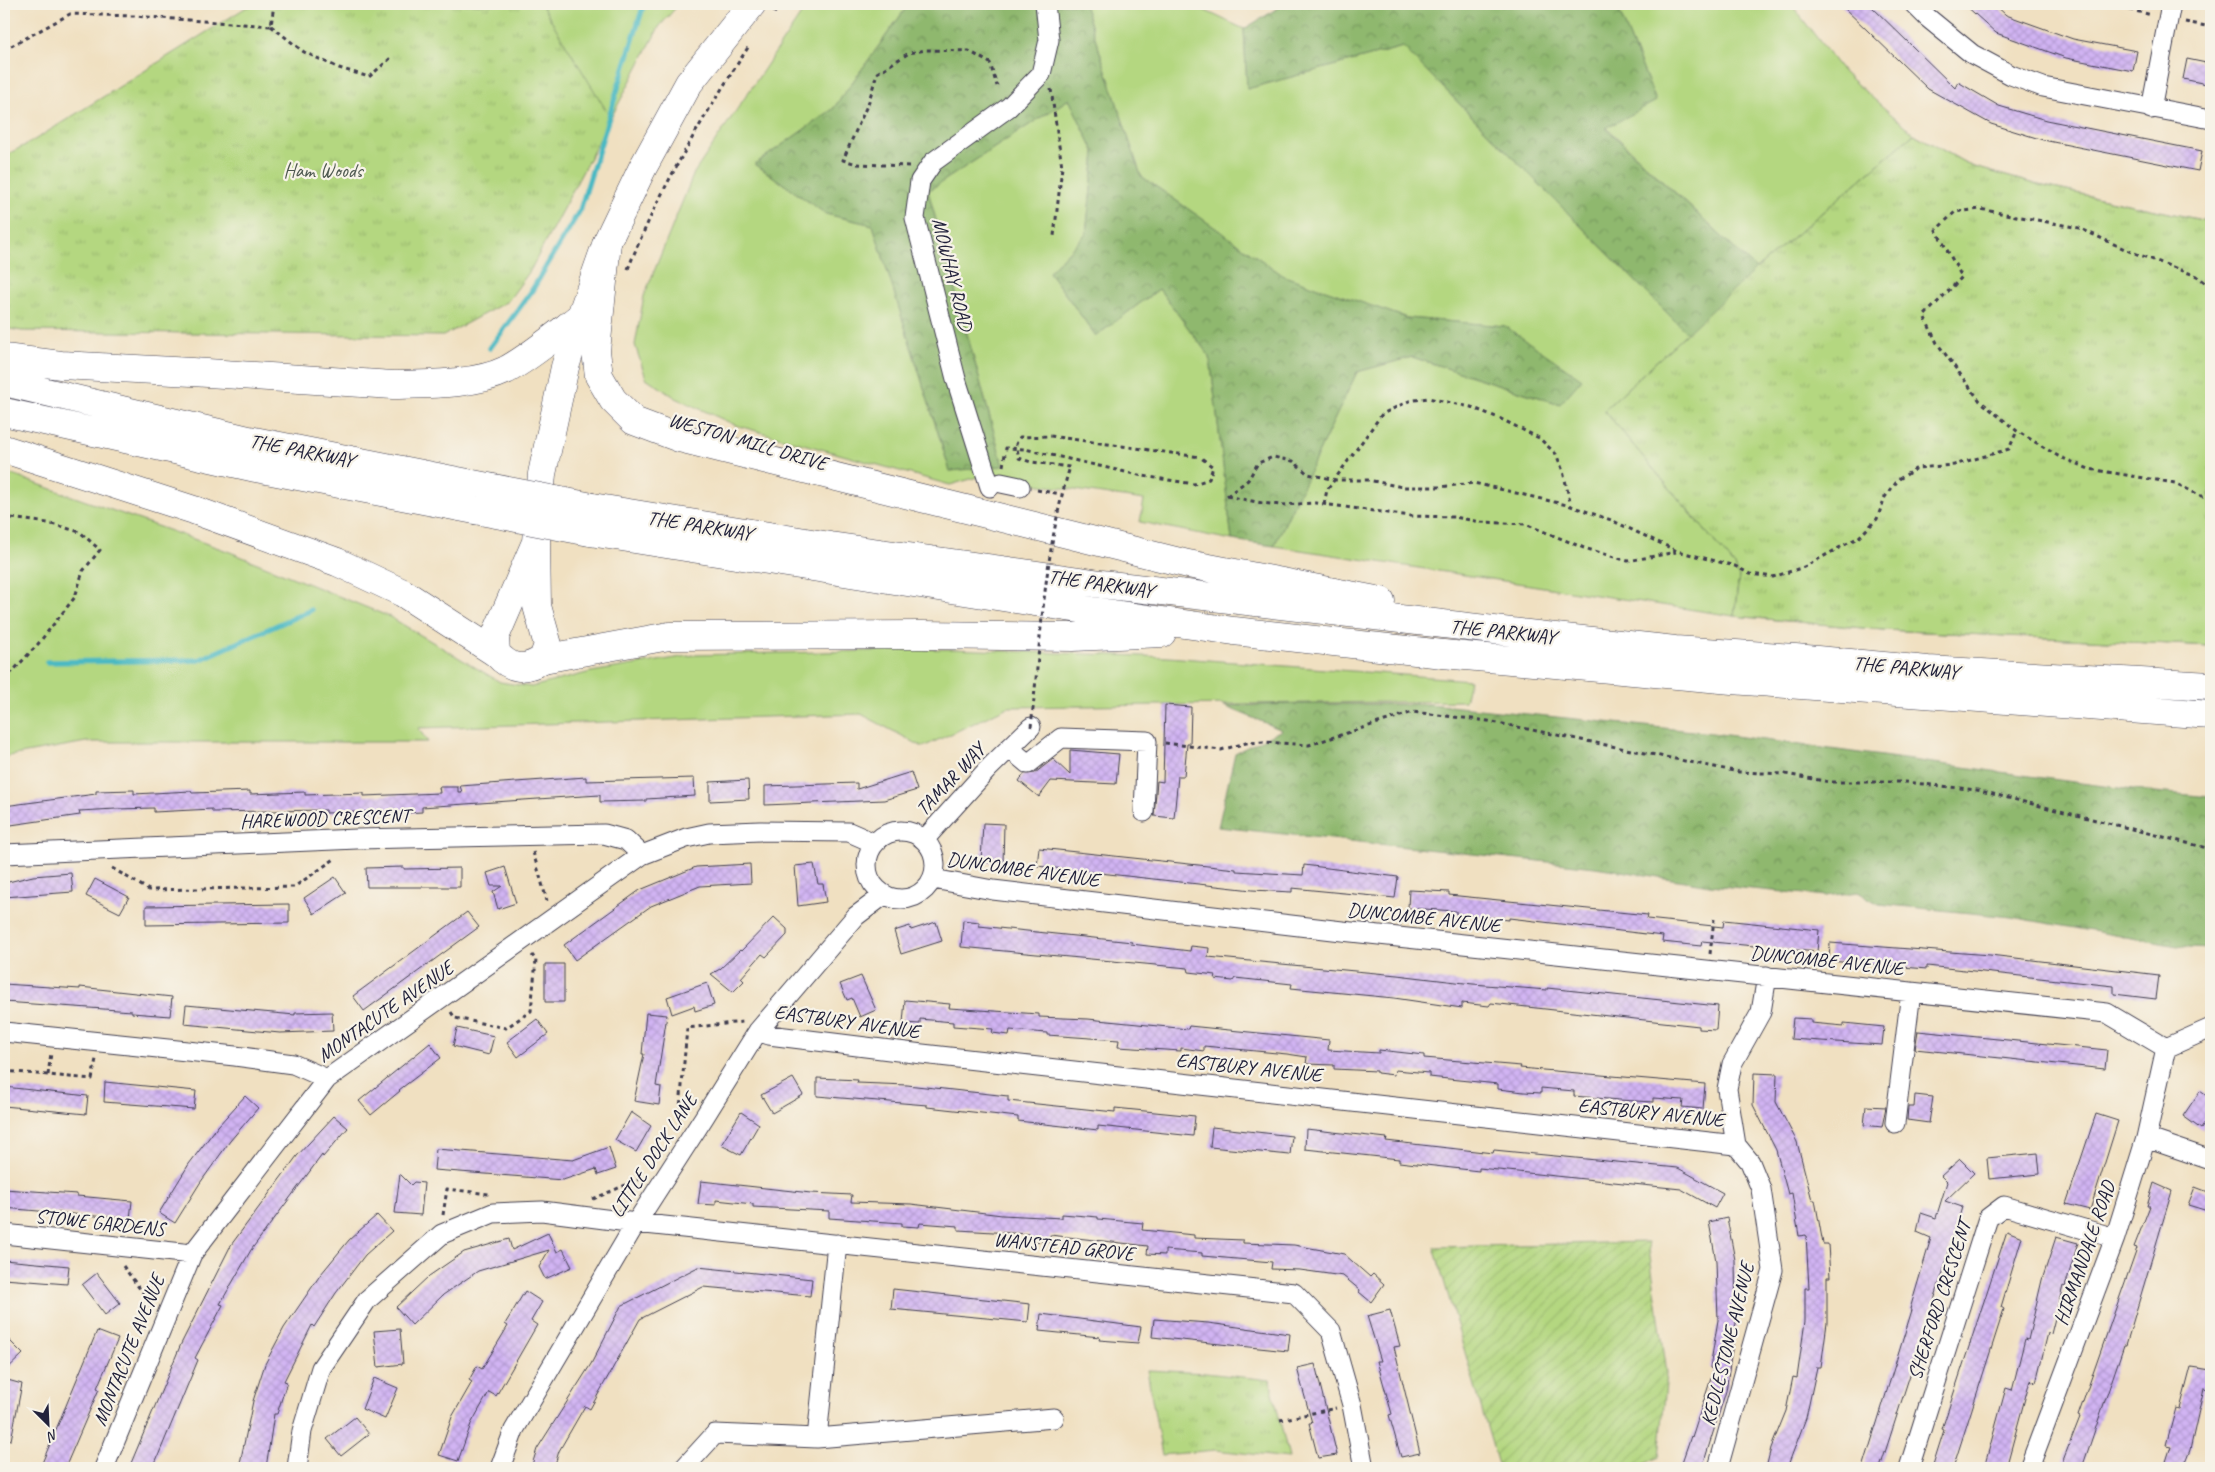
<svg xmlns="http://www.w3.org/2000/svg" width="2215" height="1472" viewBox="0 0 2215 1472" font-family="Caveat,sans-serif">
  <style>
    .grass { fill: #b4d780; stroke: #6b7c5e }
    .forest { fill: url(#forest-crowns); stroke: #586d54 }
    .park { fill: url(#park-tufts); stroke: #6b7c5e }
    .garden { fill: url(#garden-furrows); stroke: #6b7c5e }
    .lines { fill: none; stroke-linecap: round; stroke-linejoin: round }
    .stream { stroke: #4bb9c3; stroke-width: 5.5 }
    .building { fill: url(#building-cross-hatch) }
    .minor-casing { stroke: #413e4f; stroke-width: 21 }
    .primary-casing { stroke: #413e4f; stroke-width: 29 }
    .trunk-casing { stroke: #413e4f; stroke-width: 29 }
    .path { stroke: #413e4f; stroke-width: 3; stroke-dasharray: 4 4; stroke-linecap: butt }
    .minor { stroke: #fff; stroke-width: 19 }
    .primary { stroke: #fff; stroke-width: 28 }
    .trunk { stroke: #fff; stroke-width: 28 }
    .trunk-bridge-casing { stroke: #413e4f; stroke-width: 29; stroke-linecap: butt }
    .path-bridge { stroke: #413e4f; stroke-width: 3; stroke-dasharray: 4 4; stroke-linecap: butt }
    .trunk-bridge { stroke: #fff; stroke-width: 28 }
    .labels { text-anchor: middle; stroke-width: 4.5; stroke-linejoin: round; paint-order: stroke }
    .park-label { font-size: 20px; fill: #4e5850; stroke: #f7f3e8 }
    .street-label { font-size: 20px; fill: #22223b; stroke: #f7f3e8 }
  </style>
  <defs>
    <pattern id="forest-crowns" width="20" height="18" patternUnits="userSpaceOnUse" patternTransform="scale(1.25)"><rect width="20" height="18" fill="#8fb86e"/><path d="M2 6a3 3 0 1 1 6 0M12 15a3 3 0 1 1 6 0" fill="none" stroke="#74955c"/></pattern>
    <pattern id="park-tufts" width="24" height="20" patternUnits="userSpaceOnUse" patternTransform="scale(1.25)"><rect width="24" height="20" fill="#b4d780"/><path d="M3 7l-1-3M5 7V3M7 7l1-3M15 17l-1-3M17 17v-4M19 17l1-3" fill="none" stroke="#9ab870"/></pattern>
    <pattern id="garden-furrows" width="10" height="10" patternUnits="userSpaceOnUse" patternTransform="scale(1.25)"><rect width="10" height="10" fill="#b4d780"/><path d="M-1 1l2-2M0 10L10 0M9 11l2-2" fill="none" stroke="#9ab870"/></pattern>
    <pattern id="building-cross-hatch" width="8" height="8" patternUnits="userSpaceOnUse" patternTransform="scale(1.25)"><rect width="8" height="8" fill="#d1b4f3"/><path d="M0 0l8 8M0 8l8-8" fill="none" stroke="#b39ad1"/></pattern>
  </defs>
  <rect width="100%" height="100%" fill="#f7f3e8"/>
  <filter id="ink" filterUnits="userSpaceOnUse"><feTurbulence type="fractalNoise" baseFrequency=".02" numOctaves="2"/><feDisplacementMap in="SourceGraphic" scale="10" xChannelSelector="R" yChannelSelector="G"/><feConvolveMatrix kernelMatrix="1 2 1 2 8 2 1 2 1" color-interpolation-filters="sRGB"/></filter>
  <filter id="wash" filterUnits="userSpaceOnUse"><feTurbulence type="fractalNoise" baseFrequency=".0096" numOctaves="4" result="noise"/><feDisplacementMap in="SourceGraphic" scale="20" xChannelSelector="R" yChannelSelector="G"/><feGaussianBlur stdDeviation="1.12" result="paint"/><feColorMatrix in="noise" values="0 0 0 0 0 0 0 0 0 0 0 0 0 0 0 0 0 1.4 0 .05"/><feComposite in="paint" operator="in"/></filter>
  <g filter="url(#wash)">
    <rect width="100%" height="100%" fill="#f0e0c1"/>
    <!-- grass -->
    <path class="grass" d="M464 4H679L659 27 611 118 463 68Z
      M808 4H909L833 109 755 164 826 214 873 225 950 471 1003 465 928 191 1069 99 1095 153 1086 234 1049 272 1096 336 1159 289 1210 357 1232 540 1140 522 1144 500 1000 479 995 472 950 485 735 425 676 398 646 378 635 345 644 296 694 173Z
      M1084 4H1191L1244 29 1247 89 1403 47 1687 333 1604 410 1735 566 1739 577 1734 616 1274 546 1357 372 1412 357 1559 404 1505 326 1407 318 1284 276 1141 176Z
      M1616 4H1791L1844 73 1914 134 1756 269 1606 127 1656 101Z
      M4 472 230 552 390 617 500 682 531 687 591 672 694 655 951 649 1168 657 1470 680 1465 701 1008 707 923 747 861 714 418 728 428 742H86L4 757Z"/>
    <!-- forest -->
    <path class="forest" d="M909 4H1084L1141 176 1284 276 1407 318 1505 326 1582 379 1560 404 1412 357 1357 372 1274 546 1232 540 1210 357 1159 289 1096 336 1049 272 1086 234 1095 153 1069 99 928 191 1003 466 950 471 873 225 826 214 755 164 833 109Z
      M1285 4H1616L1656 101 1606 128 1756 269 1914 134 1971 166 2034 184 2211 222V646L1884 630 1734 616 1739 577 1735 566 1604 410 1687 333 1403 47 1247 89 1244 29Z
      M1294 704H1430L1712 733 2133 790 2211 797V949L2189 948 2011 917 1879 904 1858 892 1826 896 1710 885 1595 867 1218 827 1235 753 1282 730 1224 706Z"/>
    <!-- park -->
    <path class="park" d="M246 4H541L611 118 530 271 508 301 443 336 22 331 4 328V156L31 142 245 8Z
      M1914 134 1971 166 2034 184 2211 222V646L1884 630 1734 616 1739 577 1735 566 1604 410 1756 269Z
      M1147 1370 1205 1373 1270 1380 1289 1458 1215 1450 1162 1455Z"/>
    <!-- garden -->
    <path class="garden" d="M1648 1242 1667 1373 1659 1457 1635 1468H1499L1434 1247Z"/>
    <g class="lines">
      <!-- stream -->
      <path class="stream" d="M490 348 531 292 580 210 644 4
        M47 662 199 660 311 610"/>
    </g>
    <g id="blocks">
      <!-- building -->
      <path class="building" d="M1840 4H1869L1955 88 1958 82 1999 106 2046 120 2202 151 2198 171 2043 140 1991 124 1928 89Z
        M1964 4H1994L2006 15 2073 39 2137 51 2133 71 2066 58 1996 33Z
        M2187 59 2211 64V85L2183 79Z
        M1165 705 1191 707 1190 744H1187L1184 776H1178L1174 818 1154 816 1157 781 1163 782Z
        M1070 750 1119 754 1116 784 1051 781 1039 797 1019 781 1024 774 1035 773 1053 759 1070 775Z
        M911 772 917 790 884 800 765 805V786L857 783V789Z
        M586 777V781L694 778 695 796 646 799V801L600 802V795L567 797 422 807V812L384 814V811L326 813V810L212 812V809L154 812V808L116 809 79 811 80 815 4 826V806L96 794V791L134 790V794L191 791 192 793 250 791V794L305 792V795L364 793V796L440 793 439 787H458V792H462L460 786Z
        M748 780 749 799 710 801V782Z
        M983 823 1004 824 1003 863 981 862Z
        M1039 848 1236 869V871L1303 875 1304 865 1398 877 1395 898 1292 888V892L1252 890 1037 866Z
        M750 864 751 883 700 886 651 906 575 960 564 945 640 890 696 867Z
        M814 864 818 884H823L826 902 798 906 795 866Z
        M404 867V869L460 868V887H367L366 868Z
        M505 867 516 903 498 909 493 892 502 886H491L487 873Z
        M71 873 73 892 4 897V883L33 876Z
        M335 877 346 893 314 914 304 898Z
        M95 879 129 897 120 913 86 896Z
        M1409 890 1449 892V895L1648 915 1647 919 1723 927 1724 920 1819 930 1817 952 1702 941 1701 946 1662 942 1663 936 1509 918V920L1456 914V911L1408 908Z
        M289 904V923L146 925V906Z
        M467 912 479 927 364 1011 353 996Z
        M774 917 787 929V935L766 957 762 954 741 978 744 981 733 992 711 974 720 969 740 950 741 951Z
        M963 920 979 922V926L1132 942 1131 944 1190 951 1191 946 1209 948 1208 957 1397 975 1473 984 1547 990V988L1718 1006 1716 1030 1699 1029V1026L1491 1003 1489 1006 1462 1003V1008L1394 998 1291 988 1292 984 1235 978 1233 981 1215 979 1216 975 1189 972 1188 968 961 947Z
        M936 922 942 941 901 954 894 931 910 926 911 930Z
        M1830 943 1990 955 2159 975 2156 999 2114 994V986L1927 966V969L1829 961Z
        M545 964H564V1002H545Z
        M861 976 876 1010 860 1017 852 998 847 1000 840 984Z
        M707 983 714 1005 695 1011 694 1006 672 1014 667 997Z
        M4 984 80 989V987L172 997 170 1016 132 1013V1011L4 1002Z
        M905 1000 950 1004 949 1008 1039 1014V1017L1088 1019 1188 1029 1189 1026 1329 1040 1328 1050 1379 1053V1050L1424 1055V1058L1521 1066 1520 1068 1705 1084 1703 1109 1682 1107 1683 1100 1653 1098V1102L1619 1100 1574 1096V1091L1541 1088V1093L1524 1092 1498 1089V1084L1429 1077V1073L1395 1070 1394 1075 1377 1073V1071L1334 1069V1065L1306 1064 1307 1057 1287 1054 1204 1046V1051L1181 1048V1051L1118 1047 1119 1040 1047 1035V1033L1010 1030 1009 1035 992 1033 993 1029 953 1026V1022L920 1019V1024L903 1023Z
        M186 1005 295 1015V1013L332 1012 333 1031 280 1033 184 1024Z
        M646 1013 667 1015 656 1086 661 1087 659 1105 634 1101 644 1054H642Z
        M1793 1018 1811 1019V1023L1844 1026V1023L1884 1027 1882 1045 1791 1039Z
        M537 1019 548 1034 518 1057 507 1042Z
        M457 1028 494 1036 489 1055 453 1046Z
        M1918 1031 2107 1050 2105 1069 1915 1049Z
        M430 1043 441 1058 399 1090 400 1091 371 1115 359 1101Z
        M1754 1073 1777 1074 1776 1102 1797 1142 1812 1200H1815L1823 1244H1828L1830 1277H1827V1323L1821 1367H1817L1806 1418 1787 1468H1766L1771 1448 1786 1411 1793 1377 1797 1378 1805 1321V1288H1809L1806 1235 1799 1236 1792 1193 1788 1194 1776 1150 1753 1105Z
        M793 1078 803 1095 772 1113 761 1095Z
        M817 1078 858 1080 857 1083 907 1085 1008 1096V1101L1115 1112V1108L1195 1116 1193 1136 1098 1126V1130L1018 1121V1117L927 1107V1105L817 1096Z
        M105 1082 196 1091 194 1109 104 1102Z
        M4 1087 88 1096 86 1114 4 1106Z
        M2200 1091 2211 1099V1114L2201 1129 2183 1116Z
        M1915 1095 1933 1097 1929 1123 1907 1120 1908 1107H1914Z
        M245 1096 258 1108 230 1141 200 1183 175 1223 159 1213 189 1164 218 1126Z
        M1866 1106 1886 1107 1882 1127 1864 1125Z
        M631 1112 651 1126 636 1152 615 1140Z
        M741 1112 759 1124 741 1155 721 1145Z
        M2096 1114 2118 1121 2090 1210 2066 1204Z
        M334 1116 348 1128 323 1157 322 1155 251 1250 220 1304 223 1305 195 1358 198 1360 153 1468H129L181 1344 231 1245 297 1156Z
        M1212 1127 1292 1136 1290 1155 1210 1147Z
        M1306 1129 1387 1138 1386 1141 1493 1153 1494 1150 1678 1168 1723 1193 1715 1208 1681 1189 1479 1168V1171L1399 1162V1159L1305 1149Z
        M609 1147 616 1169 598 1175 596 1169 563 1180 434 1170 436 1149 573 1160Z
        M2038 1153 2040 1174 1989 1179 1987 1158Z
        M1960 1159 1974 1173 1945 1201 1962 1207 1945 1266 1880 1468H1863L1912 1310 1910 1309 1931 1238 1917 1232 1921 1213 1936 1218 1947 1182 1941 1176Z
        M400 1174 411 1185 414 1182 424 1183 421 1215 395 1213Z
        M701 1181 811 1193 852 1195 851 1202 911 1204 1002 1215 1062 1218V1214L1098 1217V1219L1143 1223 1142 1230 1194 1235V1238L1243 1240V1243L1294 1245 1344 1254 1370 1277 1373 1274 1384 1284 1371 1302 1359 1292 1360 1290 1343 1276 1300 1270 1271 1269 1272 1262 1202 1256V1253L1165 1250V1255L1147 1254 1148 1246 1050 1235 1049 1242 1028 1241 1029 1234 958 1230V1226L920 1223 919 1227 902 1226V1223L829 1218V1211L753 1207V1204L716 1200V1205L698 1204Z
        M2154 1183 2172 1191 2126 1345H2124L2082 1468H2060L2080 1417 2078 1416 2137 1248 2134 1247 2150 1206H2147Z
        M2195 1187 2211 1193V1212L2188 1205Z
        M4 1189 77 1194V1196L132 1201 130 1219 4 1208Z
        M377 1215 392 1231 365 1255 336 1293 314 1327 312 1325 284 1381 287 1382 277 1414H274L266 1468H239L253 1401 265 1364 284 1328 321 1274 349 1240Z
        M1727 1218 1735 1260 1736 1323 1726 1391 1702 1468H1680L1691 1436 1692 1437 1714 1369 1710 1368 1718 1320 1716 1261 1709 1222Z
        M2007 1231 2022 1237 2001 1307 2004 1309 1953 1468H1932L1944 1430 1942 1429Z
        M548 1233 557 1252 563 1249 572 1267 545 1279 539 1267 549 1250 478 1271 443 1295 412 1325 396 1307 429 1276 464 1252 509 1239 512 1250Z
        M2056 1237 2078 1243 2065 1287 2063 1286 2051 1334 2048 1333 2036 1382 2030 1380 2006 1468H1984L2006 1388 2012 1390 2025 1339 2028 1340 2042 1280Z
        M4 1260 69 1266 67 1284 4 1279Z
        M698 1267 812 1279 810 1296 703 1287 640 1319 590 1409 585 1406 559 1451 554 1468H531L537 1449 591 1364 621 1306Z
        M97 1273 120 1303 105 1315 82 1285Z
        M893 1289 1030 1304 1028 1322 891 1309Z
        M525 1291 542 1302 531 1321 537 1325 496 1396 489 1392 471 1424 458 1461 439 1455 452 1417 472 1382 469 1380 477 1366 482 1369 508 1326 505 1324Z
        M1390 1310 1400 1346 1394 1347 1420 1453 1401 1457 1389 1415 1392 1414 1377 1361H1381L1367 1316Z
        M1041 1314 1141 1327 1138 1343 1099 1340 1100 1337 1039 1331Z
        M1154 1319 1208 1323 1290 1334 1288 1351 1152 1337Z
        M400 1329 403 1364 378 1367 374 1331Z
        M97 1331 118 1339 97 1388 99 1389 65 1468H40Z
        M4 1335 23 1354 4 1372Z
        M1315 1364 1337 1455 1318 1458 1309 1423H1312L1297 1368Z
        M2191 1367 2211 1370V1390L2204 1388 2190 1450 2183 1468H2164L2171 1446 2166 1445 2176 1408 2180 1409Z
        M374 1378 398 1388 385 1419 362 1409Z
        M4 1379 22 1384 11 1440 4 1439Z
        M355 1417 369 1434 341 1456 327 1439Z"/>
    </g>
  </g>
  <g filter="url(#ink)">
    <use href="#blocks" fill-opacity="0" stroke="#413e4f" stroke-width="1"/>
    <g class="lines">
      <!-- minor casing -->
      <g class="minor-casing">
        <path id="minor" d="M1914 4 1928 18 1972 54 2011 75 2043 87 2211 119
          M2151 109 2171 4
          M1001 483 1020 487
          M990 487 956 379 915 218 920 181 933 162 1009 107 1041 74 1049 40 1045 4
          M1009 748 1028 764 1061 738 1147 741 1144 812
          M867 865a34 34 0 1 1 68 0a34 34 0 1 1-68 0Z
          M924 840 988 769 1031 727
          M4 854 357 839 604 834 626 840 642 855
          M933 879 993 890 1342 931 2107 1013 2166 1048
          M758 1031 769 1035 922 1054 1736 1145
          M4 1032 235 1056 293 1064 327 1079
          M2166 1048 2211 1028
          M1895 1123 1911 992
          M2146 1138 2211 1160
          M4 1234 192 1254
          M817 1438 837 1244
          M104 1468 192 1254 327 1079 642 855 686 838 709 833 760 831 849 832 874 843
          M297 1468 302 1431 321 1368 367 1300 442 1234 493 1213 542 1211 636 1223 1294 1293 1331 1331 1352 1405 1364 1468
          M500 1468 514 1430 636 1223 703 1119 758 1031 856 916 884 895
          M684 1468 715 1434 817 1438 1054 1418
          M1718 1468 1773 1270 1761 1189 1750 1162 1736 1145 1727 1089 1732 1064 1761 1012 1767 976
          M1909 1468 1988 1218 2004 1206 2115 1238
          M2029 1468 2115 1238 2146 1138 2166 1048"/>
      </g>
      <!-- primary casing -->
      <g class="primary-casing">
        <path id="primary" d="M536 542 495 637 496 653C511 670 524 671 543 659L548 645 537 606 536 542 542 474 565 367 581 316 607 242 642 169 689 83 752 4"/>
      </g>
      <!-- trunk casing -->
      <g class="trunk-casing">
        <path id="trunk" d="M607 242 596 351 599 376 613 400 634 421 679 438 1188 564 1381 601
          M4 358 61 365 192 372 393 385C427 384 475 385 506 370 529 358 560 332 581 316
          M4 382 249 440 488 487
          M4 412 256 468 475 510
          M4 449 194 510 337 562 403 593 496 653
          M592 507 830 546 1101 584 1546 636 1675 650 1795 658 1928 670 2211 686
          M590 532 1092 611 1234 631 1443 654 1732 680 2211 715
          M543 659 669 636 922 635 1073 637 1162 633"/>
      </g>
      <!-- path -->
      <path class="path" d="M2106 4 2152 15
        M774 13 781 4
        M2185 22 2211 27
        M271 26 304 52 339 68 369 77 393 56
        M4 50 70 14 134 16 271 26 274 4
        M1051 89 1062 167 1054 236
        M909 166 857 164 843 160 869 101 877 73 909 53 926 50 969 51 990 63 997 86
        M628 269C659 190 703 117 749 46
        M2211 287 2197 276 2129 251 2079 228 1980 209 1955 212 1936 230 1962 277 1924 316 1937 343 1980 401 2017 431 2058 456 2089 469 2175 483 2201 496H2211
        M1003 466 1006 448 1025 449 1143 476 1194 484 1209 479 1213 467 1200 457
        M1037 490 1061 494
        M1227 496 1248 480 1258 463 1273 457 1293 461 1308 474 1336 480H1368L1402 487H1439L1474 483 1571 506 1611 520 1677 551 1735 566 1750 574 1773 577 1804 567 1859 537 1877 519 1885 497 1899 479 1917 468 1954 465 2009 449 2017 431
        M1227 496 1262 503 1280 505 1316 503 1410 516 1454 517 1481 522 1525 524 1584 548 1628 561 1676 552
        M1324 504 1327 490 1382 414 1409 401 1428 398 1471 407 1501 419 1539 438 1556 454 1563 471 1571 506
        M4 517 48 523 80 532 100 550 83 571 75 597 38 644 12 672 4 675
        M1165 743 1221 750 1246 743 1265 742 1309 745 1413 712 1488 721 1739 772 1785 774 1830 782H1905L1977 790 2211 849
        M533 852 547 901
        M112 868 149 890 294 887 336 858
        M1710 954 1714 919
        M451 1012 455 1018 506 1028 531 1011 536 960 532 955
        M4 1071 92 1079 96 1059
        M48 1075 51 1053
        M679 1120 687 1028 743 1022
        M593 1199 642 1178
        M443 1215 447 1189 489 1194
        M123 1266 152 1305
        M1280 1420 1336 1408"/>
      <!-- minor -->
      <use href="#minor" class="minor"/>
      <!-- primary -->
      <use href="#primary" class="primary"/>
      <!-- trunk -->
      <use href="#trunk" class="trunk"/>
      <!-- trunk-bridge casing -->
      <g class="trunk-bridge-casing">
        <path id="trunk-bridge" d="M488 487 592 507
          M475 510 590 532"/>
      </g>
      <!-- path-bridge -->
      <path class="path-bridge" d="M1031 727C1041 640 1044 550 1070 467L1031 462 1019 458 1016 444 1020 437 1050 436 1200 457"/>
      <!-- trunk-bridge -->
      <use href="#trunk-bridge" class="trunk-bridge"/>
    </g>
  </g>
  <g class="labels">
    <!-- park labels -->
    <g class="park-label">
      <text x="323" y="177">Ham Woods</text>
    </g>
    <!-- street labels -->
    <g class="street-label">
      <text transform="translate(953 274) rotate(76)" y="7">MOWHAY ROAD</text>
      <text transform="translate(748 441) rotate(16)" y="7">WESTON MILL DRIVE</text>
      <text transform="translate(302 450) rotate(11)" y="7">THE PARKWAY</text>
      <text transform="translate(700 525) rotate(9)" y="7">THE PARKWAY</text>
      <text transform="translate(1101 583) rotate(8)" y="7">THE PARKWAY</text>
      <text transform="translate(1503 631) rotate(6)" y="7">THE PARKWAY</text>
      <text transform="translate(1906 667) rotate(5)" y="7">THE PARKWAY</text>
      <text transform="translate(950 779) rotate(-47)" y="7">TAMAR WAY</text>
      <text transform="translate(325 818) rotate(-2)" y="7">HAREWOOD CRESCENT</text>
      <text transform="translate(1023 869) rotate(8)" y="7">DUNCOMBE AVENUE</text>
      <text transform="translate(1424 917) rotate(6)" y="7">DUNCOMBE AVENUE</text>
      <text transform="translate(1827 960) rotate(6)" y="7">DUNCOMBE AVENUE</text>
      <text transform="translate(385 1011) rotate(-35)" y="7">MONTACUTE AVENUE</text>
      <text transform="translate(847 1021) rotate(8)" y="7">EASTBURY AVENUE</text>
      <text transform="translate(1249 1067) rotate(6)" y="7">EASTBURY AVENUE</text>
      <text transform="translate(1651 1112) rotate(6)" y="7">EASTBURY AVENUE</text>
      <text transform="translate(653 1155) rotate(-57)" y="7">LITTLE DOCK LANE</text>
      <text transform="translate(100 1222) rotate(6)" y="7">STOWE GARDENS</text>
      <text transform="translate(1064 1246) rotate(6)" y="7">WANSTEAD GROVE</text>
      <text transform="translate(2084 1253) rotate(-71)" y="7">HIRMANDALE ROAD</text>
      <text transform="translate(1939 1300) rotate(-72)" y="7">SHERFORD CRESCENT</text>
      <text transform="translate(1727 1344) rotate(-76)" y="7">KEDLESTONE AVENUE</text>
      <text transform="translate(128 1350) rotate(-68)" y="7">MONTACUTE AVENUE</text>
    </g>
  </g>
  <!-- margin -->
  <rect width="2215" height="1472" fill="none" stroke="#f7f3e8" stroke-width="20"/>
  <!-- north arrow -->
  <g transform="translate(48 1424) rotate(156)" stroke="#f7f3e8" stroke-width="4" paint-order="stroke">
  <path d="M0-4L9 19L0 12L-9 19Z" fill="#22223b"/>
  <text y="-8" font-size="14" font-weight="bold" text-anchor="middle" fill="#22223b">N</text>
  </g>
</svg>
